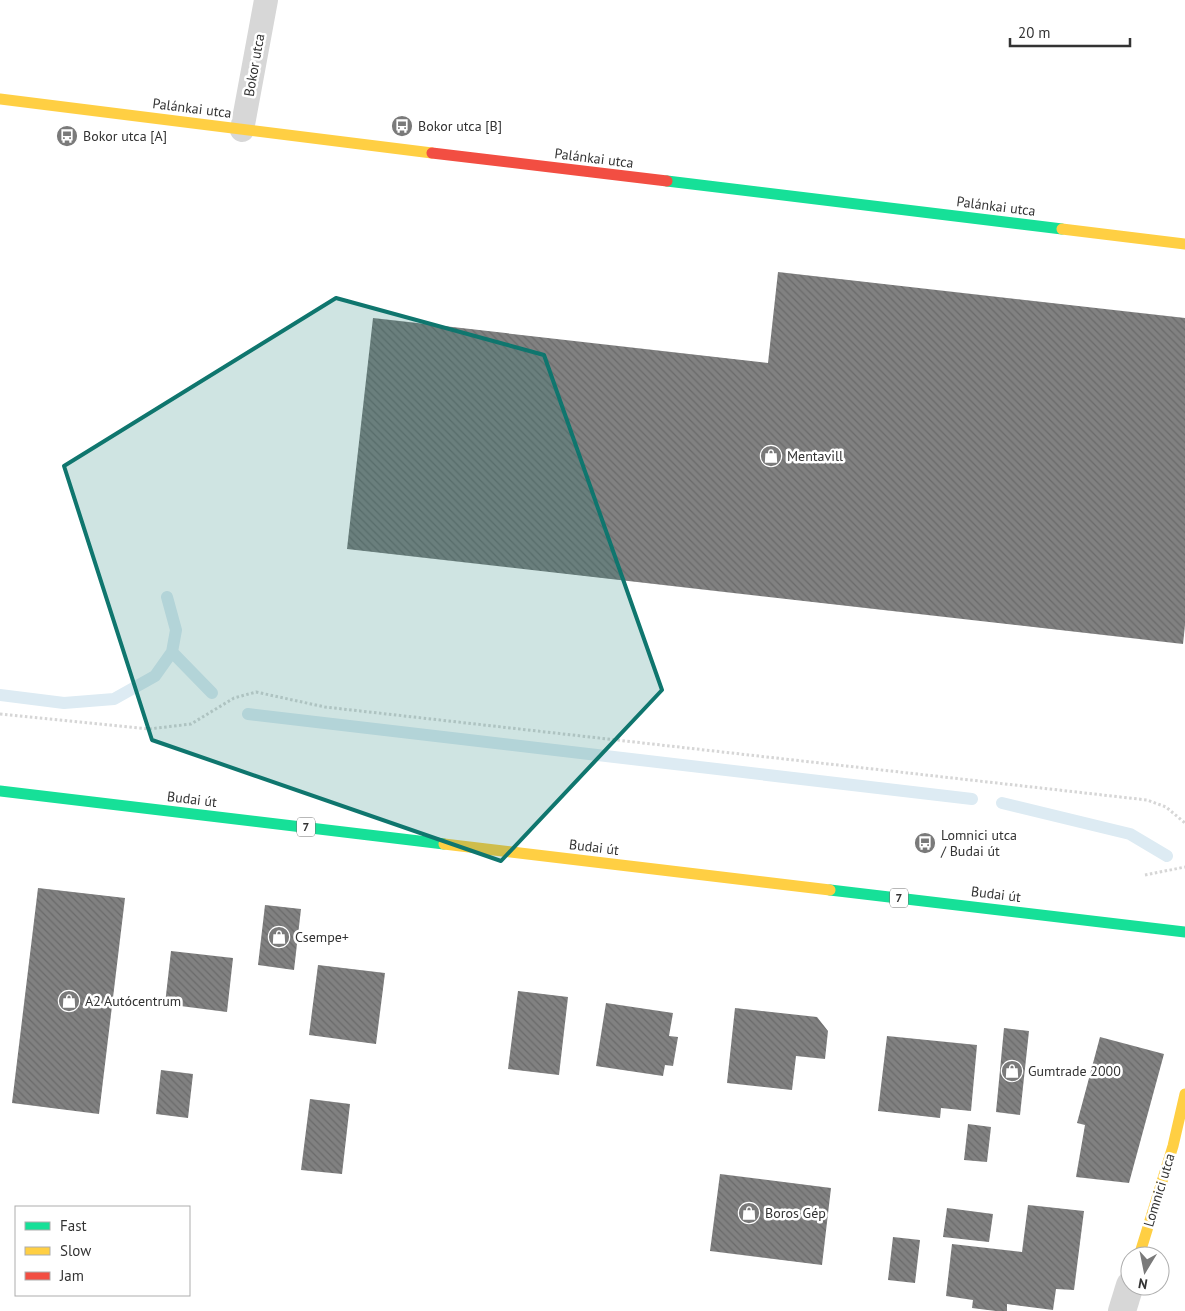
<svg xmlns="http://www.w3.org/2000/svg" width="1185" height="1311" viewBox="0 0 1185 1311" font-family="'PT Sans',sans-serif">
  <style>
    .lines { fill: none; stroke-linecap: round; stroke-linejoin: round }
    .stream { stroke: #ddebf3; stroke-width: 12 }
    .building { fill: url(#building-back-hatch) }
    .path { stroke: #d6d6d6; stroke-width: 3; stroke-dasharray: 2.5 2.5; stroke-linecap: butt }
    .lane { stroke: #d7d7d7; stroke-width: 24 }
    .street { stroke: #d7d7d7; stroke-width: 28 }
    .fast { stroke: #16e098; stroke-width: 11 }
    .slow { stroke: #ffcf43; stroke-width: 11 }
    .jam { stroke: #f24e42; stroke-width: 11 }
    .marked { fill: #0f766e; fill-opacity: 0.2; stroke: #0f766e; stroke-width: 4; stroke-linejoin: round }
    .labels { text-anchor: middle; stroke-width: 5; stroke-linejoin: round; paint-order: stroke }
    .shield { fill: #fff; stroke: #707070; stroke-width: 1 }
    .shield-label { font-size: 12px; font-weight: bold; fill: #333 }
    .street-label { font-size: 14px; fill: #333; stroke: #fff }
    .poi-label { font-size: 14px; fill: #333; stroke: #fff; text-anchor: start }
  </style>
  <defs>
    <pattern id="building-back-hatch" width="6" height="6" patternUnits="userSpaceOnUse" patternTransform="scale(1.25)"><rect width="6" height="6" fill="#818181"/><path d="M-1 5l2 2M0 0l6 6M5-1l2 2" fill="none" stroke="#6a6a6a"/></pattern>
  </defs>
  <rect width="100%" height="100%" fill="#fff"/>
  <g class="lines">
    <!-- stream -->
    <path class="stream" d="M172 652 212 693
      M0 695 64 703 114 699 155 676 172 652 176 630 167 597
      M248 714 972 799
      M1002 803 1130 834 1167 856"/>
  </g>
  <!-- building -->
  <path class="building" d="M778 272 1185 318V625L1183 644 347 549 373 318 768 363Z
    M38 888 125 898 99 1114 12 1103Z
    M265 905 301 909 294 970 258 965Z
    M171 951 233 958 227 1012 165 1004Z
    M318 965 385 973 376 1044 309 1035Z
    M518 991 568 997 559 1075 508 1069Z
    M606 1003 673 1013 669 1036 678 1037 673 1066 665 1065 663 1076 596 1066Z
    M735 1008 817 1017 828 1031 825 1059 796 1056 792 1090 727 1083Z
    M1004 1028 1029 1031 1020 1115 996 1112Z
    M887 1036 977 1045 971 1111 941 1108 940 1118 878 1111Z
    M1100 1037 1164 1054 1129 1183 1076 1177 1085 1125 1077 1123Z
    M161 1070 193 1074 188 1118 156 1114Z
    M310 1099 350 1104 342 1174 301 1170Z
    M968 1124 991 1127 987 1162 964 1160Z
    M720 1174 831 1188 822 1265 710 1251Z
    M1028 1205 1084 1211 1074 1290 1056 1289 1053 1310 1007 1304V1311H996L972 1308 973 1300 946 1296 952 1244 1022 1252Z
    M947 1208 993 1214 989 1242 943 1237Z
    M893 1237 920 1240 915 1283 888 1280Z"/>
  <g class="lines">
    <!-- path -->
    <path class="path" d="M0 714 149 729 191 724 234 698 256 692 325 707 1147 800 1166 807 1185 823
      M1145 875 1185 867"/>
    <!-- lane -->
    <path class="lane" d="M242 130 266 0"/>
    <!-- street -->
    <path class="street" d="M1122 1311 1130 1285"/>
    <!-- fast -->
    <path class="fast" d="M667 181 1062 229
      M0 791 444 844
      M830 890 1185 932"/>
    <!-- slow -->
    <path class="slow" d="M0 99 432 153
      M1062 229 1185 244
      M444 844 830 890
      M1139 1256 1173 1146 1185 1094"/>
    <!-- jam -->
    <path class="jam" d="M432 153 667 181"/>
  </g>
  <!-- marked area -->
  <path class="marked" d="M336 298 544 355 662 690 501 861 152 740 64 466Z"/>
  <!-- icons -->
  <defs>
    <g id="bus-disc" transform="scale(1.125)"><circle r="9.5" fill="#7a7a7a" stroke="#fff"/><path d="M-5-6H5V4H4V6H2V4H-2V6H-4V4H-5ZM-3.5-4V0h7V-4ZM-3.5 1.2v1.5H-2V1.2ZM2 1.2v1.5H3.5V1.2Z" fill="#fff"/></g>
    <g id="shop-disc" transform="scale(1.125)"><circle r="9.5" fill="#7a7a7a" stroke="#fff"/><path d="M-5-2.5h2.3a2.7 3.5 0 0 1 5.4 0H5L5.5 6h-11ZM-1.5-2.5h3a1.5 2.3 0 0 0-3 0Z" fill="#fff"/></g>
  </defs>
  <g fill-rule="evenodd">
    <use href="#bus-disc" x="402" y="126"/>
    <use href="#bus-disc" x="67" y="136"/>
    <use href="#shop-disc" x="771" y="456"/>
    <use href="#bus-disc" x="925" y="843"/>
    <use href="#shop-disc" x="279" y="937"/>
    <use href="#shop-disc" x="69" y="1001"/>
    <use href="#shop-disc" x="1012" y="1071"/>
    <use href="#shop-disc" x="749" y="1213"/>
  </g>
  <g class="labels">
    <!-- shield labels -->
    <g class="shield">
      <rect x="297" y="817.5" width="18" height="19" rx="4"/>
      <rect x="890" y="888.5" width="18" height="19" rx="4"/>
    </g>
    <g class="shield-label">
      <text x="306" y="831">7</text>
      <text x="899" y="902">7</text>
    </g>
    <!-- street labels -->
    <g class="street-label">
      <text transform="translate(254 65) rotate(-80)" y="5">Bokor utca</text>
      <text transform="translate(192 108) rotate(7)" y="5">Palánkai utca</text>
      <text transform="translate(594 158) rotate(7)" y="5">Palánkai utca</text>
      <text transform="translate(996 206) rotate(7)" y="5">Palánkai utca</text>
      <text transform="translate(192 799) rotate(7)" y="5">Budai út</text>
      <text transform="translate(594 847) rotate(7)" y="5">Budai út</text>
      <text transform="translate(996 894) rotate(7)" y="5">Budai út</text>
      <text transform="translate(1159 1190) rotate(-73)" y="5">Lomnici utca</text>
    </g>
    <!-- poi labels -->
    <g class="poi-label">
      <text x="418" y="131">Bokor utca [B]</text>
      <text x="83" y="141">Bokor utca [A]</text>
      <text x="787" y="461">Mentavill</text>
      <text x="941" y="840">Lomnici utca<tspan x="941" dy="16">/ Budai út</tspan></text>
      <text x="295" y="942">Csempe+</text>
      <text x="85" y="1006">A2 Autócentrum</text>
      <text x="1028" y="1076">Gumtrade 2000</text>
      <text x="765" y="1218">Boros Gép</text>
    </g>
  </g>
  <!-- legend -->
  <rect x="15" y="1206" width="175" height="90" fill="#ffffff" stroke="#adadad"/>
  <rect x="25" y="1222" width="25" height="8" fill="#16e098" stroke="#adadad"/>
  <text x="60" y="1231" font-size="15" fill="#333333">Fast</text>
  <rect x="25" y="1247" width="25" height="8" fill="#ffcf43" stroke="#adadad"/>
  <text x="60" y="1256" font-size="15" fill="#333333">Slow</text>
  <rect x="25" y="1272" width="25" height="8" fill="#f24e42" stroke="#adadad"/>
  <text x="60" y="1281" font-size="15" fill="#333333">Jam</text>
  <!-- north arrow -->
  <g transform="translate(1145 1271) rotate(190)"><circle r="24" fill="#ffffff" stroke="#adadad"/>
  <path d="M0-4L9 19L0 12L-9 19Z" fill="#7a7a7a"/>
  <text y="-8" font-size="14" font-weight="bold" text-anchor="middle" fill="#333333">N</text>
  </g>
  <!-- scale -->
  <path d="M1010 38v8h120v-8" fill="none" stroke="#333333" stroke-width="2.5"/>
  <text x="1018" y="38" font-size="15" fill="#333333" stroke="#ffffff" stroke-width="4" paint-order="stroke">20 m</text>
</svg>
